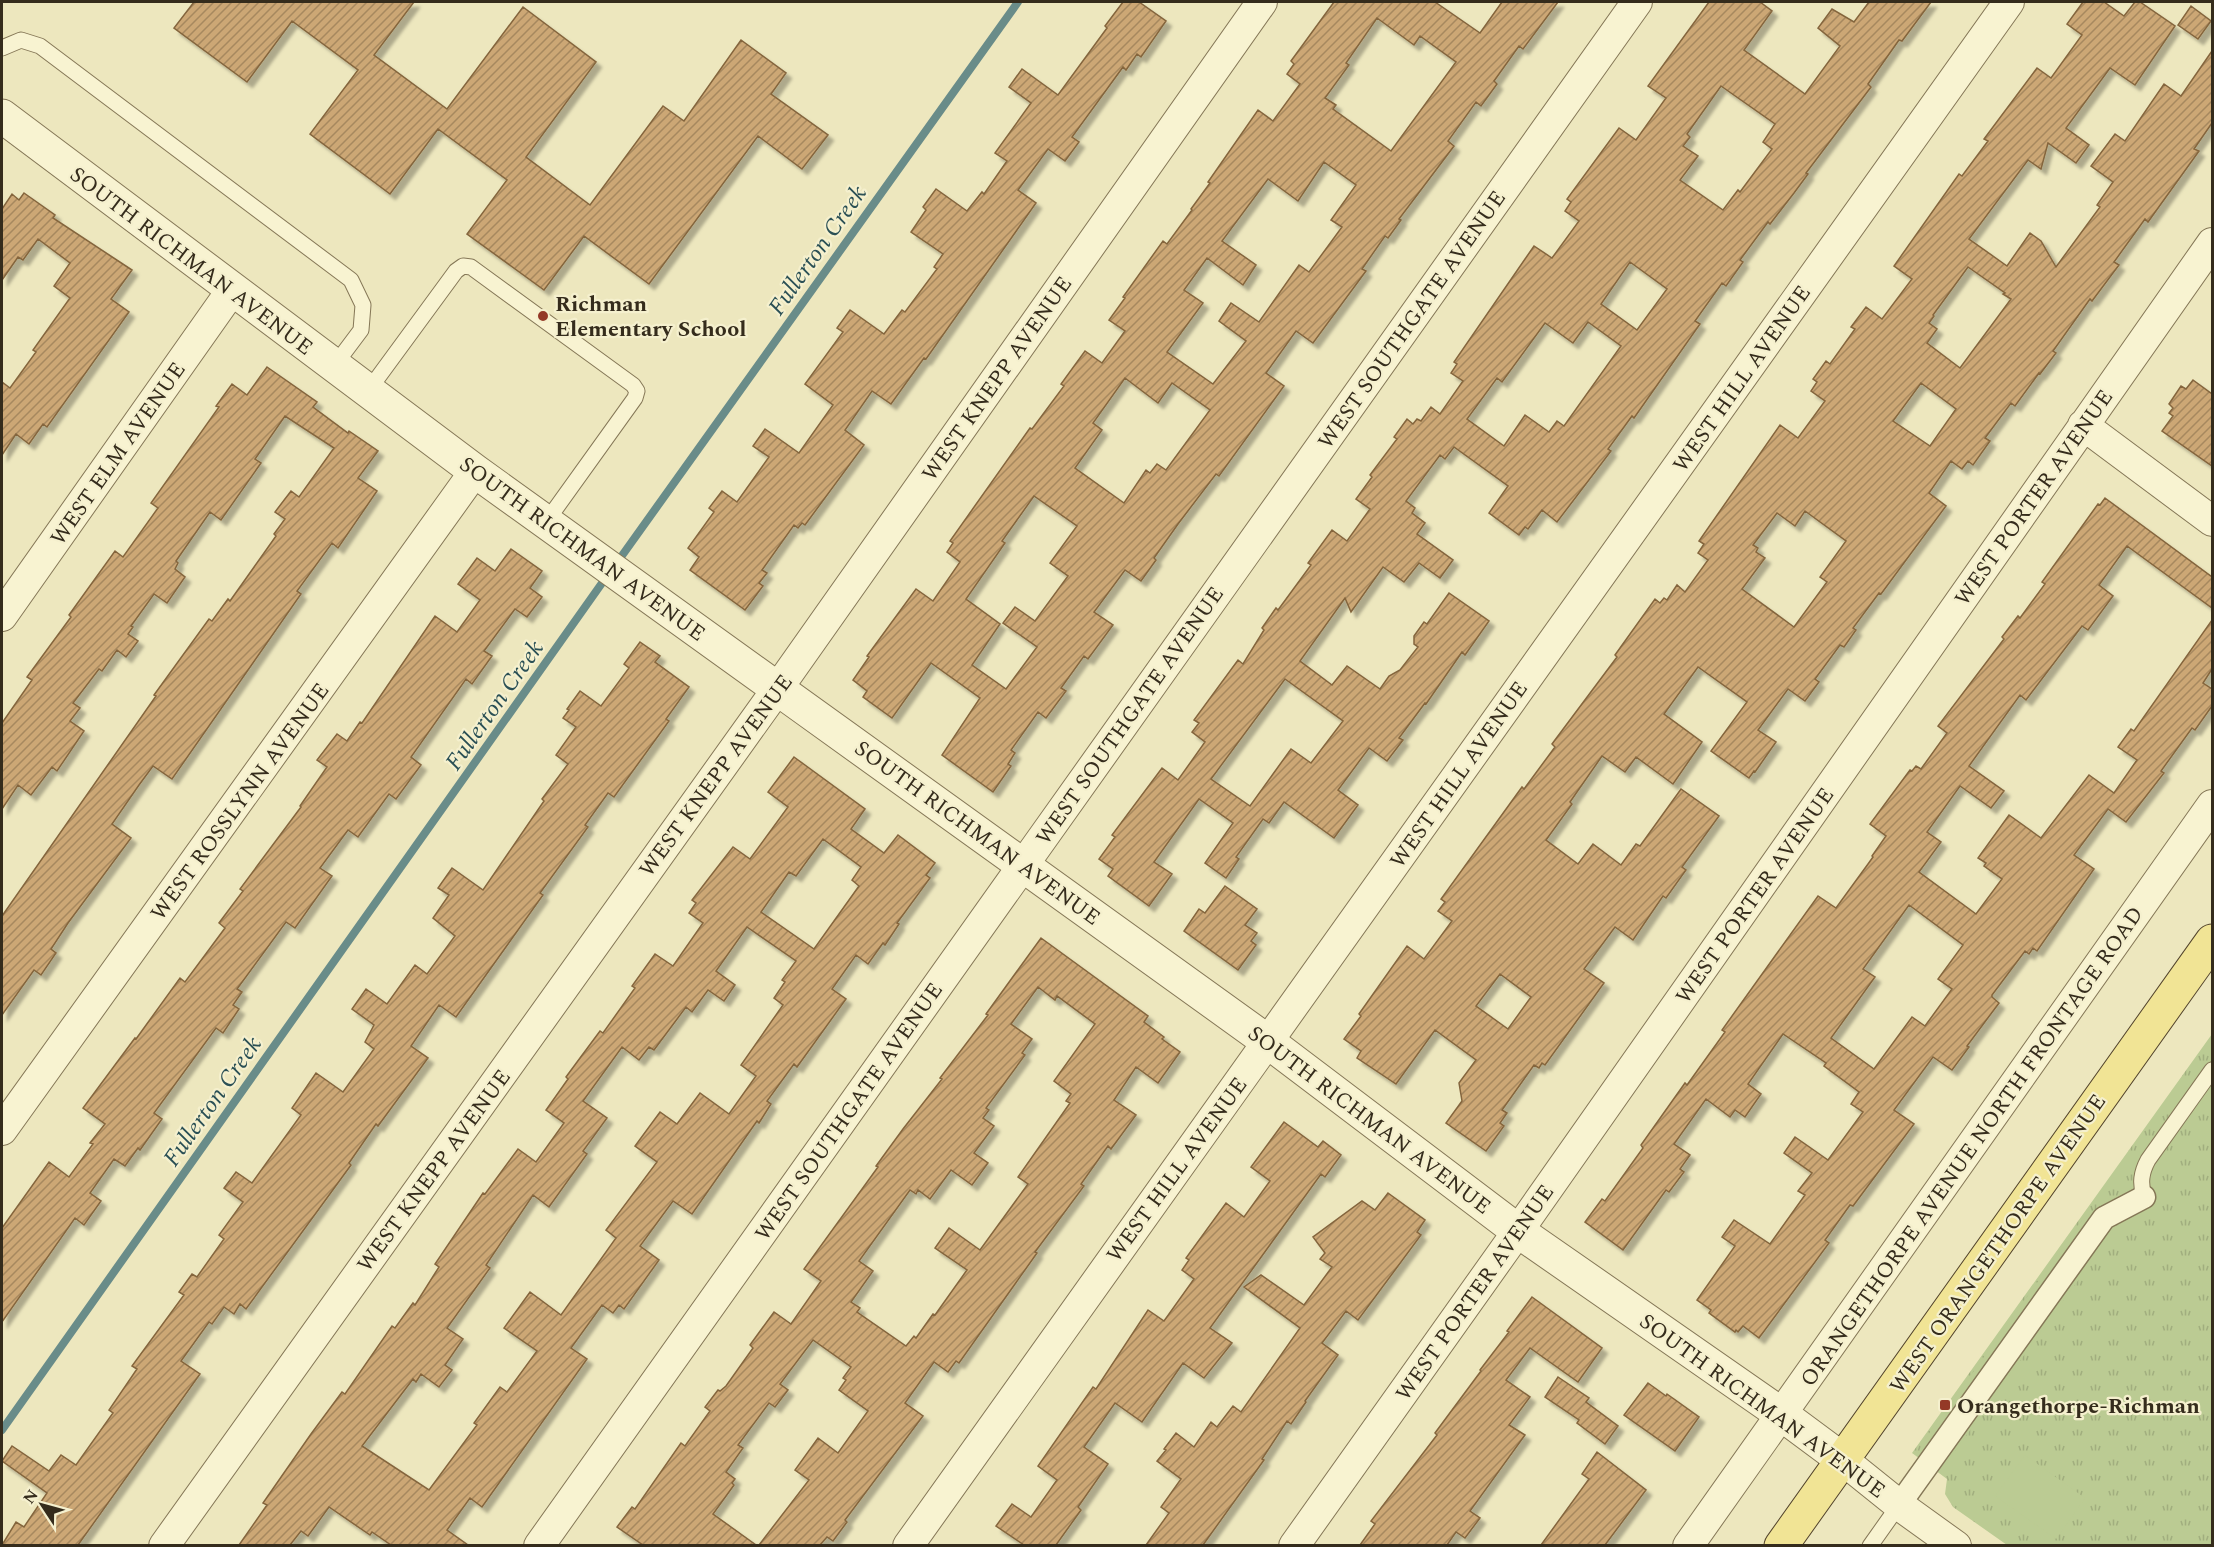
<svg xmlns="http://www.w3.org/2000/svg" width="2214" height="1547" viewBox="0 0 2214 1547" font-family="Spectral,serif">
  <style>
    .park { fill: url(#park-tufts) }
    .pitch { fill: #bbcb93 }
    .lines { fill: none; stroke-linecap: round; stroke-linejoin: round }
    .stream { stroke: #698c89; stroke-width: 8 }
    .building { fill: url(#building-hatch); stroke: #84653d; stroke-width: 1.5; fill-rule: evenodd; filter: url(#shadow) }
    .service-casing { stroke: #857757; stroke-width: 17 }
    .pedestrian-casing { stroke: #857757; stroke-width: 25 }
    .minor-casing { stroke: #857757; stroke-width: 32 }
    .tertiary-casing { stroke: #857757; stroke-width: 35 }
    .primary-casing { stroke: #53442c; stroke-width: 35 }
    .service { stroke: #f8f3d1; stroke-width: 15 }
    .pedestrian { stroke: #f8f3d1; stroke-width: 22 }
    .minor { stroke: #f8f3d1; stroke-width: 30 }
    .tertiary { stroke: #f8f3d1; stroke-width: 33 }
    .primary { stroke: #f1e495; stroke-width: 33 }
    .poi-dot { fill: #943927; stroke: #f5f0ce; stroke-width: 2 }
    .labels { text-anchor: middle; stroke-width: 4.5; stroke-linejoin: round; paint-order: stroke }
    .street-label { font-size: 22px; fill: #352c1c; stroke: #f5f0ce }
    .poi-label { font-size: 22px; font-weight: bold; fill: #352c1c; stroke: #f5f0ce; text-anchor: start }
    .water-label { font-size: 24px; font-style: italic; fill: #2b5055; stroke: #f5f0ce }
  </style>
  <defs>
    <pattern id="park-tufts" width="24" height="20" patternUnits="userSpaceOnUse" patternTransform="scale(1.5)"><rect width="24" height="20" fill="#bbcb93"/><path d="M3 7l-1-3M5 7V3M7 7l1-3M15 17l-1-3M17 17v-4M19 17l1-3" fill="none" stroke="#a1ae7e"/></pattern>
    <pattern id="building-hatch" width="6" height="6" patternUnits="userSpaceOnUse" patternTransform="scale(1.5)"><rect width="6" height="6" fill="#cca774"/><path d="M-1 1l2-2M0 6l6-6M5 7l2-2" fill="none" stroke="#a6885e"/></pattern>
    <filter id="shadow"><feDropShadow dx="5.5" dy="5.5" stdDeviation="1.5" flood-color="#0004"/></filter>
  </defs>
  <rect width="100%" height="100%" fill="#ede7be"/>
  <!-- park -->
  <path class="park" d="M2212 1034V1545H2007L1953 1507 1945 1494 1947 1479 1912 1453Z"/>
  <!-- pitch -->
  <path class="pitch" d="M2082 1220 2108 1239 1945 1465 1920 1446Z
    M2025 1455 2085 1498 2056 1539 1995 1496Z"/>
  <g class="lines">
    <!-- stream -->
    <path class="stream" d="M616 564 1018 2
      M2 1430 607 576"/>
  </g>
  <!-- building -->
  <path class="building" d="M194 2H414L374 55 447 109 523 7 596 62 526 157 590 205 663 106 684 121 741 40 786 73 771 94 828 135 802 169 758 136 649 284 584 236 544 290 467 234 507 180 438 129 390 194 310 134 358 70 292 21 247 82 174 28Z
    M1123 2H1139L1166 21 1141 57 1137 54 1126 70 1123 67 1072 137 1079 142 1065 161 1048 149 1018 190 1036 203 926 359 924 358 891 404 872 391 845 430 864 445 805 525 802 523 798 528 794 525 762 570 767 573 759 583 763 586 745 610 690 570 699 557 688 548 714 512 709 508 722 491 737 502 769 457 753 446 765 429 799 453 833 405 805 384 843 332 837 328 850 310 884 334 902 310 905 312 937 269 934 267 943 254 911 232 926 210 923 207 936 189 967 211 982 192 984 194 1007 161 995 153 1031 103 1009 87 1022 69 1058 95 1107 28 1105 26Z
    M1334 2H1435L1480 33 1502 2H1558L1523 49 1519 46 1494 81 1497 84 1481 106 1476 102 1448 141 1454 146 1399 219 1401 220 1388 238 1385 236 1362 269 1366 271 1313 343 1296 331 1266 373 1284 386 1219 476 1216 474 1178 524 1154 558 1156 560 1141 581 1125 570 1094 612 1113 625 1088 659 1084 656 1061 688 1066 691 1046 718 1038 712 1011 750 1015 753 1008 764 1011 766 993 792 942 755 980 698 931 663 892 718 863 697 867 691 853 680 869 657 867 656 916 589 933 601 960 562 947 552 953 543 950 541 1030 428 1032 429 1064 386 1061 384 1085 351 1102 363 1125 331 1109 320 1125 298 1123 297 1163 241 1167 244 1192 210 1191 209 1210 183 1208 182 1258 110 1273 121 1300 84 1287 74 1294 64 1291 61ZM1377 18 1414 45 1420 36 1456 62 1391 151 1333 109 1336 105 1325 98 1349 65 1346 63ZM1324 162 1356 185 1331 220 1342 227 1309 272 1299 265 1259 322 1231 303 1219 321 1246 341 1213 384 1167 352 1203 303 1184 290 1207 258 1243 285 1256 265 1222 241 1268 179 1298 201ZM1125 378 1158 403 1172 383 1210 410 1166 470 1157 464 1150 473 1146 470 1124 503 1075 468 1102 430 1093 423ZM1034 496 1077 526 1050 563 1068 576 1035 621 1015 607 1003 623 1037 647 1006 689 972 665 1000 624 966 599 1005 543 1002 541Z
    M1709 2H1760L1772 11 1744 50 1805 94 1840 46 1818 28 1832 9 1854 22 1869 2H1931L1902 41 1899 40 1868 84 1871 87 1806 173 1808 174 1794 193 1770 224 1768 222 1740 260 1743 262 1726 286 1722 283 1695 321 1700 324 1634 418 1632 416 1608 449 1611 451 1557 522 1542 510 1528 529 1525 527 1519 535 1489 513 1508 486 1454 447 1445 459 1440 455 1406 501 1415 508 1412 513 1425 523 1417 534 1453 560 1440 578 1419 563 1404 582 1383 567 1351 612 1345 598 1300 661 1332 685 1347 666 1380 689 1389 676 1400 670 1418 647 1414 644V636L1424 622 1427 624 1449 593 1489 621 1465 655 1462 652 1426 704 1425 703 1399 738 1403 740 1387 761 1369 748 1338 790 1358 805 1334 838 1284 802 1269 823 1263 819 1236 857 1239 859 1226 878 1205 863 1233 823 1199 799 1154 862 1172 874 1149 906 1108 876 1113 869 1099 859 1115 837 1112 835 1162 768 1178 780 1205 742 1192 732 1199 723 1194 720 1238 660 1243 664 1264 630 1262 628 1276 608 1278 610 1311 565 1308 563 1332 530 1347 541 1370 509 1356 499 1372 477 1370 475 1397 439 1394 437 1407 419 1413 424 1417 419 1421 421 1431 407 1440 414 1463 381 1451 373 1457 364 1454 362 1534 246 1552 258 1579 221 1565 211 1571 202 1567 199 1619 128 1636 140 1666 98 1648 86ZM1721 86 1775 124 1763 142 1772 149 1740 192 1738 190 1723 210 1680 180 1698 156 1683 146 1690 137 1687 134ZM1630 262 1667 289 1637 330 1601 304ZM1588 322 1621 346 1564 426 1557 421 1549 432 1525 415 1504 446 1467 419 1497 378 1502 382 1545 323 1573 343ZM1285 679 1343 721 1311 763 1291 749 1250 806 1211 779Z
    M2083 2H2104L2124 16 2135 2H2140L2175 26 2135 85 2110 68 2066 128 2089 145 2076 163 2048 143 2041 169 2028 160 1969 239 2007 266 2030 233 2041 241 2056 267 2100 207 2097 205 2113 182 2091 166 2115 134 2125 141 2164 84 2181 96 2212 51V123L2194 149 2199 151 2148 222 2145 219 2114 262 2119 265 2092 301 2090 299 2053 351 2056 353 2040 374 2039 373 2015 406 2011 403 1985 438 1990 441 1973 465 1968 461 1962 469 1951 461 1929 493 1946 506 1881 594 1879 593 1853 628 1856 630 1844 647 1840 645 1815 679 1819 682 1805 701 1788 689 1758 730 1776 742 1755 772 1754 771 1749 778 1711 751 1747 702 1698 667 1664 714 1702 742 1673 784 1636 757 1625 772 1602 756 1570 802 1572 804 1546 840 1578 864 1593 844 1621 865 1636 844 1640 846 1681 789 1719 816 1682 867 1686 870 1666 898 1663 896 1633 940 1615 927 1584 969 1604 983 1545 1065 1542 1063 1539 1068 1534 1065 1502 1110 1507 1113 1500 1123 1504 1126 1486 1151 1446 1123 1462 1101 1459 1083 1476 1060 1435 1030 1396 1084 1357 1058 1361 1051 1344 1039 1361 1016 1359 1014 1407 946 1424 959 1452 921 1438 911 1445 902 1441 899 1522 787 1524 789 1555 747 1552 744 1617 657 1615 655 1655 599 1660 603 1664 598 1667 600 1677 585 1685 592 1708 560 1698 553 1704 544 1699 541 1780 425 1798 438 1825 401 1811 391 1817 382 1813 379 1826 361 1830 364 1855 329 1851 327 1866 307 1882 319 1912 279 1894 266 1959 174 1962 176 1988 141 1984 139 2037 68 2051 78 2082 35 2067 24ZM1968 267 2005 293 2003 294 2011 299 1960 368 1927 343 1937 329 1929 323 1934 316 1933 315ZM1921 383 1956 409 1930 446 1893 421ZM1805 511 1846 541 1820 577 1827 582 1794 627 1742 589 1765 558 1756 552 1758 548 1753 545 1777 513 1795 526ZM1500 974 1531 997 1508 1029 1476 1006Z
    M2191 6 2211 21 2198 39 2178 25Z
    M24 193 55 215 53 218 132 270 111 299 129 312 47 427 43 424 29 444 16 434 2 455V382L10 388 36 352 33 350 70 298 54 286 70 263 38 239 23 260 18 257 2 280V209L12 194 19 200Z
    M267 367 317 402 313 407 348 433 349 431 378 451 358 478 377 491 338 548 332 543 297 591 301 594 172 779 153 766 139 785 112 824 131 838 68 923 51 949 56 953 41 975 34 970 2 1015V916L156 696 154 695 209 619 212 621 228 599 230 601 276 536 274 534 285 519 275 512 291 491 299 497 334 448 285 416 255 459 261 463 221 520 210 512 176 561 178 563 175 569 185 577 167 603 154 594 131 626 133 627 128 634 138 641 126 657 117 650 102 671 99 669 73 703 80 708 70 721 84 731 57 771 52 767 31 795 18 785 2 809V723L32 680 27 677 71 617 69 615 115 551 123 557 158 508 151 503 219 407 216 406 232 384 247 395Z
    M2193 380 2212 394V466L2162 431 2173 416 2169 413 2173 408 2169 404 2181 386 2186 389Z
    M2105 498 2212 577V608L2127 546 2099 585 2113 596 2088 630 2082 626 2026 700 2020 695 1969 766 2004 791 1991 808 1960 786 1927 832 1941 842 1919 872 1976 914 2002 879 1984 866 1986 863 1978 858 2009 815 2041 838 2089 775 2114 793 2137 760 2118 747 2131 729 2134 731 2212 620V669L2203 683 2212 689V706L2195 730 2192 728 2161 771 2164 773 2126 822 2108 809 2074 855 2094 869 2037 951 2033 948 2029 954 2025 951 1992 995V997L1999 1003 1967 1046 1969 1047 1952 1070 1933 1057 1894 1110 1914 1124 1853 1206 1850 1205 1825 1240 1829 1243 1759 1338 1743 1326 1738 1332 1736 1330 1735 1332 1709 1313 1711 1310 1697 1300 1735 1246 1722 1237 1734 1220 1770 1244 1805 1195 1798 1191 1812 1173 1784 1153 1795 1137 1828 1160 1863 1112 1851 1104 1859 1092 1824 1066 1826 1063 1783 1034 1748 1084 1761 1094 1745 1117 1735 1110 1730 1117 1706 1099 1674 1144 1690 1155 1680 1169 1684 1172 1669 1192 1666 1190 1623 1250 1585 1222 1602 1199 1605 1201 1643 1148 1641 1145 1685 1083 1687 1085 1725 1032 1722 1030 1818 896 1836 908 1868 864 1873 857 1872 856 1886 836 1870 824 1910 770 1912 771 1916 766 1921 769 1947 733 1938 726 2004 639 2002 637 2018 616 2020 618 2045 584 2042 582 2098 504 2100 505ZM1909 905 1963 945 1938 979 1952 989 1925 1026 1912 1017 1874 1069 1831 1038 1875 977 1863 969Z
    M511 549 542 571 530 588 542 597 527 617 515 609 484 651 492 656 472 684 466 679 411 757 421 765 396 799 389 794 358 837 348 830 320 868 332 876 295 928 286 922 237 989 242 992 233 1005 239 1009 223 1033 216 1028 154 1113 162 1119 140 1150 138 1148 125 1166 114 1159 90 1193 101 1201 84 1225 75 1218 2 1322V1228L49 1162 69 1177 93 1144 90 1143 105 1124 83 1108 135 1038 136 1039 180 978 185 982 225 928 219 923 243 891 240 889 301 807 300 806 327 767 317 760 337 734 347 741 360 722 362 723 435 616 457 632 480 600 458 584 477 558 495 571Z
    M640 642 660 656 655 662 689 687 666 719 669 721 614 797 608 793 585 825 588 827 540 893 543 895 456 1017 439 1005 411 1046 428 1058 378 1126 376 1124 349 1163 351 1165 246 1309 240 1304 234 1314 224 1307 212 1324 209 1322 181 1361 200 1374 78 1545H2L16 1522 24 1527 47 1493 2 1461 12 1446 49 1471 61 1455 76 1465 113 1413 109 1410 137 1369 132 1366 184 1295 179 1292 192 1274 197 1277 224 1239 219 1235 243 1202 224 1188 236 1172 252 1183 301 1115 292 1108 316 1073 343 1092 374 1049 365 1042 374 1025 352 1009 366 989 387 1004 415 965 427 974 455 936 433 918 449 895 438 888 452 868 483 890 544 801 542 799 568 764 556 755 576 727 563 718 569 710 567 709 580 691 601 706 629 668 624 664Z
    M794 757 865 809 851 829 884 853 898 835 935 863 926 875 930 878 897 923 899 924 885 945 883 943 868 964 856 955 832 989 846 999 797 1067 794 1064 767 1101 771 1104 759 1123 757 1121 692 1214 673 1201 640 1246 659 1260 624 1309 619 1305 613 1313 602 1305 571 1348 587 1359 482 1507 470 1498 447 1530 468 1545H391L372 1532 370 1535 329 1507 308 1536 301 1531 290 1545H239L267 1505 263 1503 311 1434 342 1392 345 1394 392 1326 395 1328 413 1303 415 1305 439 1267 435 1264 483 1193 485 1194 518 1149 536 1162 564 1123 546 1110 568 1079 566 1077 580 1058 600 1031 603 1033 635 988 632 986 655 954 673 966 703 923 689 913 696 903 692 900 709 878 733 847 750 859 788 807 768 792ZM823 839 861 867 852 880 859 886 814 949 761 912 789 872 796 876ZM747 927 796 961 782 980 785 982 774 998 783 1005 741 1065 756 1076 729 1114 700 1093 677 1124 660 1112 635 1146 657 1162 606 1230 616 1238 561 1315 530 1292 504 1328 537 1351 507 1392 500 1387 474 1423 477 1425 429 1490 362 1446 413 1379 416 1382 421 1374 439 1387 452 1370 445 1365 463 1339 447 1328 490 1268 486 1265 533 1195 549 1207 587 1154 583 1151 607 1118 583 1101 622 1047 639 1060 649 1047 654 1050 686 1007 692 1012 708 990 724 1001 735 985 716 971Z
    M1225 886 1257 909 1245 925 1257 933 1251 941 1256 945 1238 970 1184 931 1199 909 1205 913Z
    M1041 938 1148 1016 1144 1022 1164 1037 1162 1039 1180 1052 1158 1083 1136 1067 1114 1100 1136 1115 1111 1149 1108 1146 1081 1184 1084 1186 1035 1252 1037 1253 959 1363 956 1361 948 1372 934 1362 905 1403 923 1416 845 1520 847 1522 833 1541 827 1537 820 1545H759L809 1480 795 1470 818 1438 838 1453 868 1411 839 1390 846 1380 843 1378 851 1367 813 1340 780 1384 788 1390 775 1407 769 1403 738 1445 743 1448 726 1472 735 1479 732 1483 734 1485 713 1514 756 1545H643L617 1527 632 1507 635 1509 681 1443 685 1446 710 1411 705 1407 718 1390 720 1391 726 1386 753 1348 750 1345 774 1312 791 1324 821 1281 804 1269 878 1167 876 1166 903 1129 942 1079 940 1078 988 1015 986 1014ZM1038 987 1055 1000 1057 996 1095 1024 1054 1081 1071 1094 1066 1101 1070 1103 1018 1177 1028 1184 980 1250 949 1228 935 1248 967 1270 935 1315 933 1314 916 1338 914 1336 906 1346 857 1312 860 1308 851 1302 873 1271 859 1261 910 1190 916 1194 918 1190 930 1199 951 1170 972 1185 988 1163 974 1153 994 1126 983 1118 989 1110 986 1108 1025 1055 1022 1053 1032 1039 1011 1024Z
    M1284 1122 1318 1147 1323 1141 1341 1155 1325 1177 1321 1174 1210 1328 1232 1343 1204 1378 1183 1363 1142 1422 1115 1403 1084 1447 1108 1464 1078 1507 1081 1510 1056 1545H1024L996 1526 1012 1504 1031 1517 1057 1480 1038 1466 1093 1387 1096 1389 1148 1310 1164 1321 1194 1279 1182 1270 1189 1260 1186 1258 1226 1203 1244 1217 1270 1181 1251 1167Z
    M1388 1193 1425 1220 1417 1232 1421 1235 1358 1320 1346 1311 1322 1343 1338 1355 1305 1401 1306 1402 1291 1424 1287 1421 1262 1459 1264 1460 1203 1545H1146L1169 1513 1161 1507 1181 1479 1157 1461 1166 1450 1164 1449 1176 1433 1194 1447 1211 1422 1217 1427 1233 1406 1241 1412 1300 1328 1244 1287 1261 1275 1304 1305 1332 1267 1320 1259 1325 1253 1313 1237 1362 1201 1375 1210Z
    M1532 1297 1602 1348 1578 1382 1530 1348 1506 1380 1530 1397 1509 1425 1525 1435 1470 1511 1480 1518 1465 1538 1456 1532 1447 1545H1360L1375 1524 1371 1521 1437 1435 1435 1433 1481 1371 1480 1370 1509 1332 1507 1331Z
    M1558 1377 1589 1398 1586 1402 1618 1426 1605 1444 1577 1423 1579 1420 1545 1397Z
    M1648 1383 1666 1396 1667 1394 1699 1417 1675 1451 1624 1415Z
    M1597 1452 1646 1490 1605 1545H1541L1589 1479 1582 1474Z"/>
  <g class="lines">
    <!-- service casing -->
    <g class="service-casing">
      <path id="service" d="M2 48 21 40 40 46 351 280 363 305 361 330 334 366
        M368 391 456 271 463 266 471 267 633 385 637 391 635 398 546 522
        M2144 1197C2140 1183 2141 1173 2148 1160L2212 1070
        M1870 1546 1899 1505"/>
    </g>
    <!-- pedestrian casing -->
    <g class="pedestrian-casing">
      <path id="pedestrian" d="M1899 1505 2104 1218 2144 1197"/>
    </g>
    <!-- minor casing -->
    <g class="minor-casing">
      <path id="minor" d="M2083 425 2212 521
        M2 616 232 290
        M2 1130 475 471
        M1843 1460 1899 1505 1956 1546
        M164 1546 778 688 1262 2
        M539 1546 1637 2
        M908 1546 2009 2
        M1294 1546 1518 1231 2212 243
        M1688 1546 2212 805"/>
    </g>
    <!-- tertiary casing -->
    <g class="tertiary-casing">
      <path id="tertiary" d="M2 116 475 471 1267 1041 1518 1231 1781 1414 1843 1460"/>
    </g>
    <!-- primary casing -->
    <g class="primary-casing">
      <path id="primary" d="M1781 1546 2212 941"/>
    </g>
    <!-- service -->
    <use href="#service" class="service"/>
    <!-- pedestrian -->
    <use href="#pedestrian" class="pedestrian"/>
    <!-- minor -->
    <use href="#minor" class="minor"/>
    <!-- tertiary -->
    <use href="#tertiary" class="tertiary"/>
    <!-- primary -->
    <use href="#primary" class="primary"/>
  </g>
  <!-- markers -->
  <g class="poi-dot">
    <circle cx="543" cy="316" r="6"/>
    <rect x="1939" y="1399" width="12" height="12" rx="3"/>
  </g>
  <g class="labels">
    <!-- street labels -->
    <g class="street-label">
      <text transform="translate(192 260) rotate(37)" y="8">SOUTH RICHMAN AVENUE</text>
      <text transform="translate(1411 319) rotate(-55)" y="8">WEST SOUTHGATE AVENUE</text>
      <text transform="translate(996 378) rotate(-55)" y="8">WEST KNEPP AVENUE</text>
      <text transform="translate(1741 378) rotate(-55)" y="8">WEST HILL AVENUE</text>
      <text transform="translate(117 453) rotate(-55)" y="8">WEST ELM AVENUE</text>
      <text transform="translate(2033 497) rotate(-55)" y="8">WEST PORTER AVENUE</text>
      <text transform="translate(583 548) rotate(36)" y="8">SOUTH RICHMAN AVENUE</text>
      <text transform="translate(1129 715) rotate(-55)" y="8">WEST SOUTHGATE AVENUE</text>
      <text transform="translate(1458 774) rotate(-55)" y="8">WEST HILL AVENUE</text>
      <text transform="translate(715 775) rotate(-54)" y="8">WEST KNEPP AVENUE</text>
      <text transform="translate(239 801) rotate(-54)" y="8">WEST ROSSLYNN AVENUE</text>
      <text transform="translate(978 832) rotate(36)" y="8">SOUTH RICHMAN AVENUE</text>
      <text transform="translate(1754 895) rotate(-55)" y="8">WEST PORTER AVENUE</text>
      <text transform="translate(848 1111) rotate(-55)" y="8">WEST SOUTHGATE AVENUE</text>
      <text transform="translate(1370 1119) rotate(37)" y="8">SOUTH RICHMAN AVENUE</text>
      <text transform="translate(1971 1146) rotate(-55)" y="8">ORANGETHORPE AVENUE NORTH FRONTAGE ROAD</text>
      <text transform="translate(1176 1169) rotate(-54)" y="8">WEST HILL AVENUE</text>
      <text transform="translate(433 1170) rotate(-54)" y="8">WEST KNEPP AVENUE</text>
      <text transform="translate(1997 1243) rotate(-55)" y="8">WEST ORANGETHORPE AVENUE</text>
      <text transform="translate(1474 1292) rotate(-55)" y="8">WEST PORTER AVENUE</text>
      <text transform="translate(1763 1405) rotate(36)" y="8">SOUTH RICHMAN AVENUE</text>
    </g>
    <!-- poi labels -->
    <g class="poi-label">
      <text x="555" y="311">Richman<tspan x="555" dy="25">Elementary School</tspan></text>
      <text x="1957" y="1413">Orangethorpe-Richman</text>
    </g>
    <!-- water labels -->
    <g class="water-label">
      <text transform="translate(817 250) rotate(-55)" y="8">Fullerton Creek</text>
      <text transform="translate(494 705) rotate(-55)" y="8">Fullerton Creek</text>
      <text transform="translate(212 1101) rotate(-55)" y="8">Fullerton Creek</text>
    </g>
  </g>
  <!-- border -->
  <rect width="2214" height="1547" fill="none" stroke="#352c1c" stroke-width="6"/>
  <!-- north arrow -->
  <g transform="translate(42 1505) rotate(306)" stroke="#f5f0ce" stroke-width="4.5" paint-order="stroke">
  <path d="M0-4.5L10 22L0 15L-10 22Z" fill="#352c1c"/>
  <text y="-9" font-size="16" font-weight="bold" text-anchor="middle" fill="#352c1c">N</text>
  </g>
</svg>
